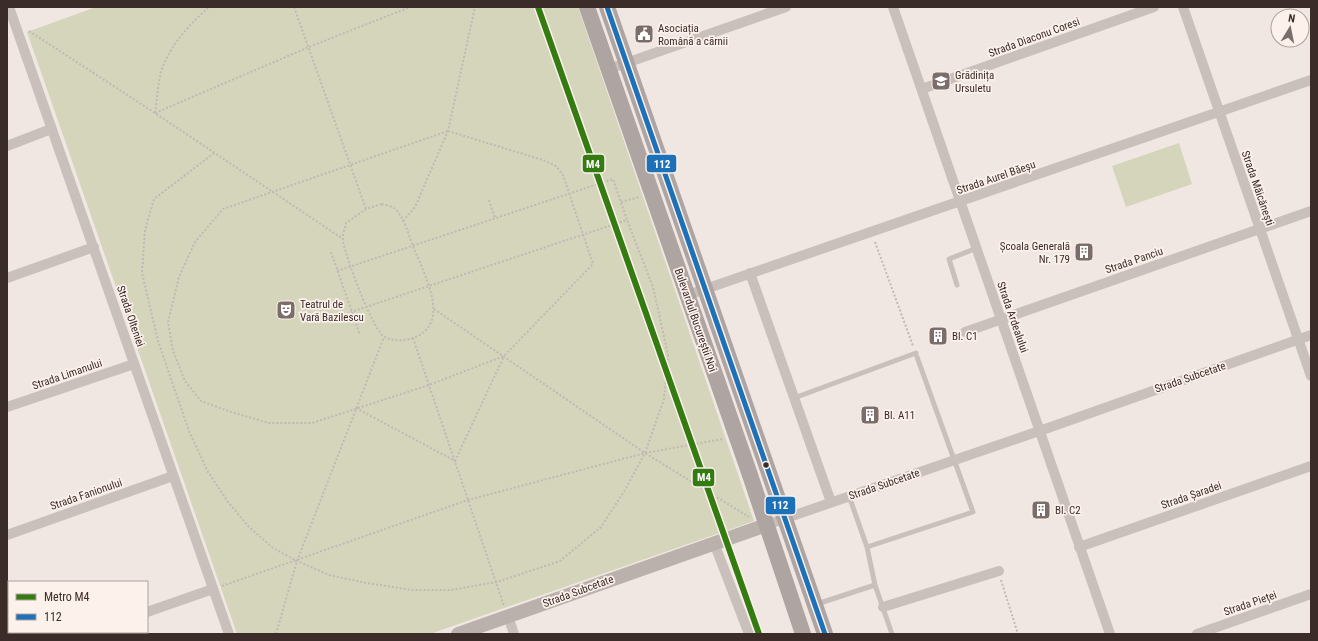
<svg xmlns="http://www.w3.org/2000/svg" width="1318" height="641" viewBox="0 0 1318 641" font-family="'Roboto Condensed',sans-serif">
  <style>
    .green { fill: #d5d5bb }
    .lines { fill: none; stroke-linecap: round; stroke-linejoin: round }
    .path { stroke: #c2b8b4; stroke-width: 2; stroke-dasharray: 2 2; stroke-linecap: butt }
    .lane { stroke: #c9c0bc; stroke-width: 5 }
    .street { stroke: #c9c0bc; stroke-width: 10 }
    .secondary { stroke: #bab0ac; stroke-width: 14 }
    .primary { stroke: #aea4a1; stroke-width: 16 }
    .bus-1-casing { stroke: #fcf1eb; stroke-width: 8 }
    .bus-1 { stroke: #1d71b8; stroke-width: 5 }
    .metro-1-casing { stroke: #fcf1eb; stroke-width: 9 }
    .metro-1 { stroke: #347c11; stroke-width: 6 }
    .bus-dot { fill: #3b2b29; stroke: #fcf1eb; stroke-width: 1.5 }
    .labels { text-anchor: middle; stroke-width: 3.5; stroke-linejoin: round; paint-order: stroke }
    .poi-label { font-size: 11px; fill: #3b2b29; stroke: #fcf1eb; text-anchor: start }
    .street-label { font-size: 11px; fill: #3b2b29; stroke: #fcf1eb }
    .line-badge { stroke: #fcf1eb; stroke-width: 1.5 }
    .badge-label { font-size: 11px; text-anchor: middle; font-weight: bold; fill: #fff }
  </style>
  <rect width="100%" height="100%" fill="#f0e7e3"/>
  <!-- green -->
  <path class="green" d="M96 7H578L754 521 430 634H237L27 32Z
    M1179 143 1192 184 1126 207 1112 166Z"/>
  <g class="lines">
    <!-- path -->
    <path class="path" d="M294 7 366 209
      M29 31 155 113 343 239
      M155 113 309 47 410 7
      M155 113C157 99 158 85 161 72 169 46 189 25 209 7
      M448 131 543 160 556 166 563 175 593 264 504 356 429 385 312 423H269L228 411 201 401 185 381 173 351 168 322 179 277 195 242 223 209Z
      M214 153 154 199 145 230 142 273 158 341 189 431 208 472 228 502 249 527 273 548 297 561 329 575 367 583 412 590H451L497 582 560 561 601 527 625 490 645 453 664 399 668 355 653 287 627 220
      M489 200 495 218
      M621 202 639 197
      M382 204C385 205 391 206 394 208 404 215 410 240 415 251 426 278 453 328 409 339 401 341 390 341 383 336 371 325 346 258 343 241 342 235 345 228 346 223L366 209Z
      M403 221 415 207 448 131 475 7
      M875 242 913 346
      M331 252 360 335
      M337 271 613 179 627 220 351 312
      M434 309 645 453 749 517
      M413 338 504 606
      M356 408 455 461 504 356
      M1001 580 1018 634
      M222 586 468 500 645 453 723 439
      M276 634 297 561 384 337"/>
    <!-- lane -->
    <path class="lane" d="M957 285 949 259 977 248
      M794 398 916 353
      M849 496 867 547 875 585 892 634
      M867 547 973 512 917 357
      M817 604 875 585"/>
    <!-- street -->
    <path class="street" d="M9 7 229 634
      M893 7 1110 634
      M1183 7 1311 376
      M609 69 786 7
      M922 89 1154 7
      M7 146 51 129
      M750 273 831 502
      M7 278 94 247
      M688 295 1311 80
      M965 332 1311 211
      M7 407 134 364
      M766 525 1048 428 1311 335
      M7 535 173 476
      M714 543 749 634
      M1079 547 1311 466
      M883 607 999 571
      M147 612 213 589
      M7 615 9 617
      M508 616 514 634
      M19 632 20 634
      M82 634 88 632
      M1197 634 1311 594"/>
    <!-- secondary -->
    <path class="secondary" d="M458 634 766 525"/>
    <!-- primary -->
    <path class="primary" d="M587 7 749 472 803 634
      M607 7 825 634"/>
    <!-- bus-1 casing -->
    <g class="bus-1-casing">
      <path id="bus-1" d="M607 7 825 634"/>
    </g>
    <!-- bus-1 -->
    <use href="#bus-1" class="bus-1"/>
    <!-- metro-1 casing -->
    <g class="metro-1-casing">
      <path id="metro-1" d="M538 7 759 634"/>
    </g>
    <!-- metro-1 -->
    <use href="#metro-1" class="metro-1"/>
  </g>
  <!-- icons -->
  <defs>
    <g id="civic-square" transform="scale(1)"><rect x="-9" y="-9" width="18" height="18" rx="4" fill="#7a6d6a" stroke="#fcf1eb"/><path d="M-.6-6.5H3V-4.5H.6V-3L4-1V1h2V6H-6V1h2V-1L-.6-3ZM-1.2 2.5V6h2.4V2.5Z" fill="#fff"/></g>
    <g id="school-square" transform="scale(1)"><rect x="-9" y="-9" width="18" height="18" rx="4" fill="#7a6d6a" stroke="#fcf1eb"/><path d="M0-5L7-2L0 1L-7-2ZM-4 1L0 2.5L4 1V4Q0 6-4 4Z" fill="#fff"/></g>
    <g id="building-square" transform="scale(1)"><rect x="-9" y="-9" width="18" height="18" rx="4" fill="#7a6d6a" stroke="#fcf1eb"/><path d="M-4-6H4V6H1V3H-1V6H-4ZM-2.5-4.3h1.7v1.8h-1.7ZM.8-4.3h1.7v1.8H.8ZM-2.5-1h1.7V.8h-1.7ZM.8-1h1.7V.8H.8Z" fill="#fff"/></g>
    <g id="theatre-square" transform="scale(1)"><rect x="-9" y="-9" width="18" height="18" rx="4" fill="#7a6d6a" stroke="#fcf1eb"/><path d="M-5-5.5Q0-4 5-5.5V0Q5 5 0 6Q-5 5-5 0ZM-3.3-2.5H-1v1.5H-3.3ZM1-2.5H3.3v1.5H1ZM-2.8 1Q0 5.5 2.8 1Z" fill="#fff"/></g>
  </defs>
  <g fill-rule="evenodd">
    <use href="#civic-square" x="644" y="34"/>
    <use href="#school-square" x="941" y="81"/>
    <use href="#building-square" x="1084" y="252"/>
    <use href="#theatre-square" x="286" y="310"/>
    <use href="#building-square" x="938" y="336"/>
    <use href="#building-square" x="870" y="415"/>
    <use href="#building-square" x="1041" y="510"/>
  </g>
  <!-- markers -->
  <circle class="bus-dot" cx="766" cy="465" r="3.5"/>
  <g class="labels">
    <!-- poi labels -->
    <g class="poi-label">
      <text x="658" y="32">Asociația<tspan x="658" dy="13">Română a cărnii</tspan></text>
      <text x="955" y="79">Grădinița<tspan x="955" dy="13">Ursuletu</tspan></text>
      <text x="1070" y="250" text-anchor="end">Școala Generală<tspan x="1070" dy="13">Nr. 179</tspan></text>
      <text x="300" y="308">Teatrul de<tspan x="300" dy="13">Vară Bazilescu</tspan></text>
      <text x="952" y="340">Bl. C1</text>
      <text x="884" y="419">Bl. A11</text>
      <text x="1055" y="514">Bl. C2</text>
    </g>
    <!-- street labels -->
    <g class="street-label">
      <text transform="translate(1034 37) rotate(-20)" y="4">Strada Diaconu Coresi</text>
      <text transform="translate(996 177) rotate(-19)" y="4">Strada Aurel Băeșu</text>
      <text transform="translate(1258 188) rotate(71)" y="4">Strada Măicănești</text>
      <text transform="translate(1134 260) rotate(-19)" y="4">Strada Panciu</text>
      <text transform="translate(131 316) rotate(71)" y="4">Strada Olteniei</text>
      <text transform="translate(1013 317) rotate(71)" y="4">Strada Ardealului</text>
      <text transform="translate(696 320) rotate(71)" y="4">Bulevardul Bucureștii Noi</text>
      <text transform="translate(67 374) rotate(-19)" y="4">Strada Limanului</text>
      <text transform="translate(1190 377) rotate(-19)" y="4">Strada Subcetate</text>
      <text transform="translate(884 484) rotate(-19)" y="4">Strada Subcetate</text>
      <text transform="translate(86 494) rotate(-19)" y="4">Strada Fanionului</text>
      <text transform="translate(1191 495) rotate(-19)" y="4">Strada Șaradei</text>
      <text transform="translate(578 591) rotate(-20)" y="4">Strada Subcetate</text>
      <text transform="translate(1250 603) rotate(-19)" y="4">Strada Pieței</text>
    </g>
  </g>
  <g class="line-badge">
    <rect x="582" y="154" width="23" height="19" rx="4" fill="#347c11"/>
    <rect x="646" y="154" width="31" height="19" rx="4" fill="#1d71b8"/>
    <rect x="692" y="468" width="23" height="19" rx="4" fill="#347c11"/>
    <rect x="765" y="496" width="31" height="19" rx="4" fill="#1d71b8"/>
  </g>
  <g class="badge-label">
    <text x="593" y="168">M4</text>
    <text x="662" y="168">112</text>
    <text x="704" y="481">M4</text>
    <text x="780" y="509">112</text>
  </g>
  <!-- border -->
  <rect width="1318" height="641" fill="none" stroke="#3b2b29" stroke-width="16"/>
  <!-- legend -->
  <rect x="8" y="581" width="140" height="52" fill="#fcf1eb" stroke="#afa29d"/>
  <rect x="16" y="594" width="20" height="6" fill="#347c11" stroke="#afa29d"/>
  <text x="44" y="601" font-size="12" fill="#3b2b29">Metro M4</text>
  <rect x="16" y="614" width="20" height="6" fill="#1d71b8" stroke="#afa29d"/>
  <text x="44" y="621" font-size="12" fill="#3b2b29">112</text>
  <!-- north arrow -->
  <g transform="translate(1290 28) rotate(10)"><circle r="19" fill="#fcf1eb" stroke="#afa29d"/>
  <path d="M0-3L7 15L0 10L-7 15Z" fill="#7a6d6a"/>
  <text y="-6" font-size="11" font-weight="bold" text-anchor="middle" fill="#3b2b29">N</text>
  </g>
</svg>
